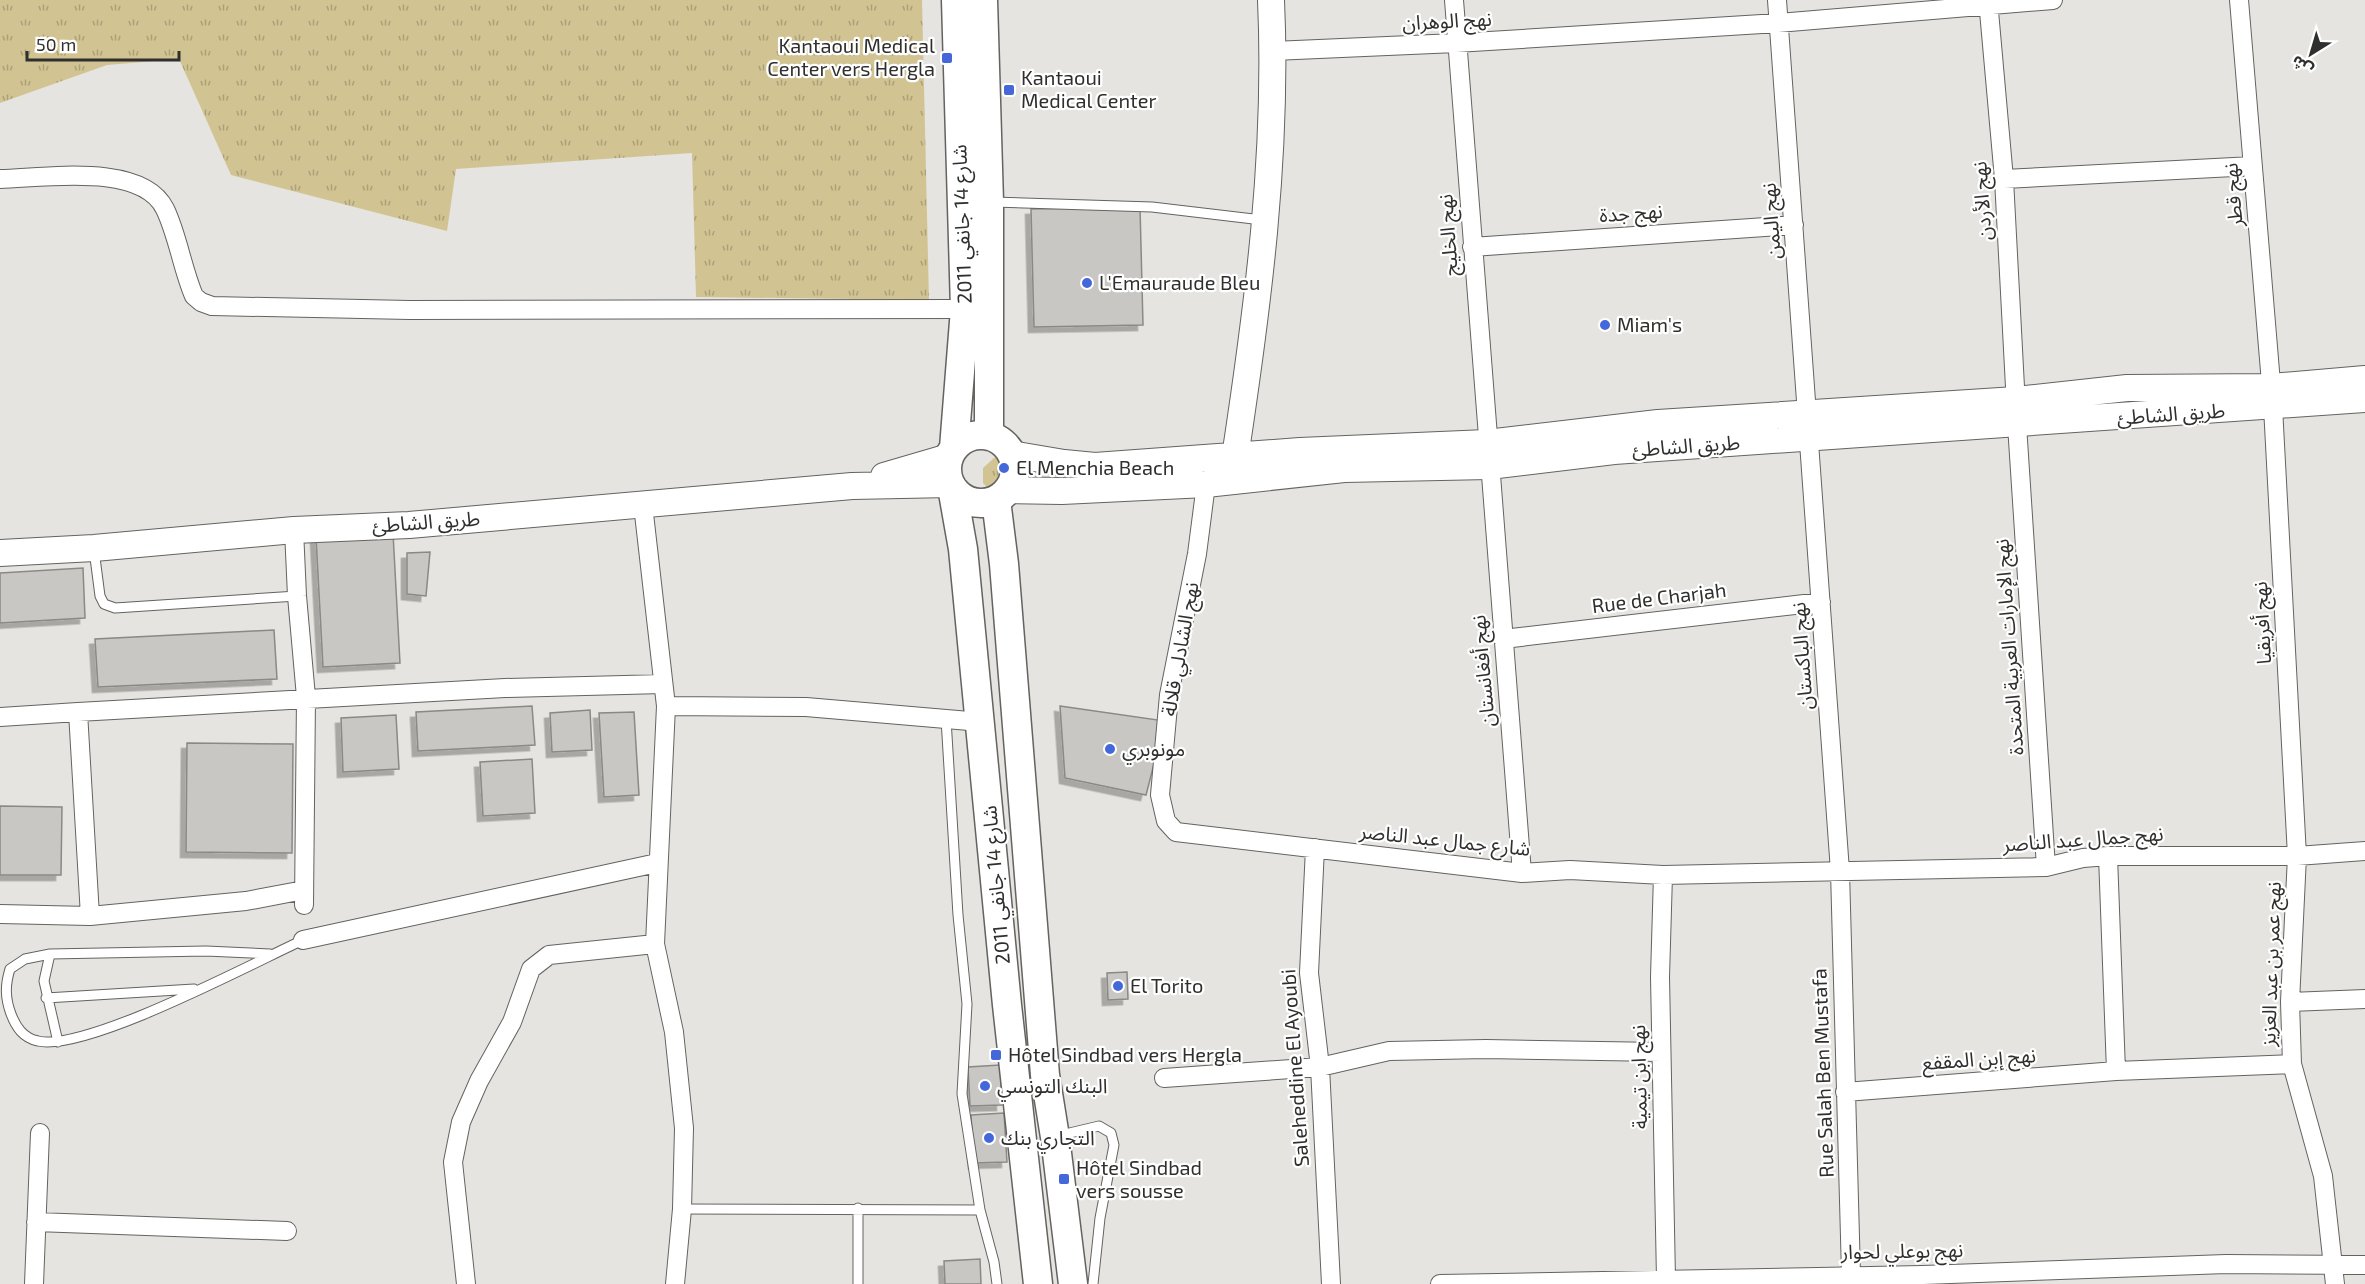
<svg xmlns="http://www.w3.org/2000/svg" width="2365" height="1284" viewBox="0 0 2365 1284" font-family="'Exo 2','Noto Sans Arabic',sans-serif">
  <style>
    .grass { fill: url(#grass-tufts) }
    .building { fill: #c8c7c4; stroke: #8a8986; stroke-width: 1.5; filter: url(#shadow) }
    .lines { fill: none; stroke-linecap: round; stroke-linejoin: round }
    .lane-casing { stroke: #646360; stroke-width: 11 }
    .street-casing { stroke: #646360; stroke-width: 20 }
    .secondary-casing { stroke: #646360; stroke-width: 28 }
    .primary-casing { stroke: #646360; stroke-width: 31 }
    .lane { stroke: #fff; stroke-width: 9 }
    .street { stroke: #fff; stroke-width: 18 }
    .secondary { stroke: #fff; stroke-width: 26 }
    .primary { stroke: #fff; stroke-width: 28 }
    .poi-dot { fill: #4467d9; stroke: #fff; stroke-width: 2 }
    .labels { text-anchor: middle; stroke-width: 4.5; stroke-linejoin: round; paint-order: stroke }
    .street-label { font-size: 20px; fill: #2f2f2e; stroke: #fff }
    .poi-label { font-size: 20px; fill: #2f2f2e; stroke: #fff; text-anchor: start }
  </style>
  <defs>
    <pattern id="grass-tufts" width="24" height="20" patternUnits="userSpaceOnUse" patternTransform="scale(1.5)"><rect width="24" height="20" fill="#d2c492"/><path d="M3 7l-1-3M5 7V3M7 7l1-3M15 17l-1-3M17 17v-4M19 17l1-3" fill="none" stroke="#aba078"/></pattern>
    <filter id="shadow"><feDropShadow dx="-5.5" dy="5.5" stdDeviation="0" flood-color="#0004"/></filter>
  </defs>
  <rect width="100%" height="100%" fill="#e5e4e0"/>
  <!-- grass -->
  <path class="grass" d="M0 0H922L929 300 696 297 692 153 456 169 447 231 231 175 179 59 107 65 0 103Z
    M1002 456 1019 468V483L993 493 983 483V468L994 458Z"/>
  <!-- building -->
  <path class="building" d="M1140 207 1143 325 1034 327 1031 209Z
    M393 533 400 663 323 667 316 537Z
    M430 552 426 596 407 594V553Z
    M83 568 85 618 0 623V573Z
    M274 630 277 679 98 687 95 639Z
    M532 706 535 745 418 751 416 712Z
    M1060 706 1165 721 1146 795 1065 778Z
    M590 710 592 750 552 752 550 713Z
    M634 712 639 795 604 797 599 713Z
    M396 715 399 769 343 772 341 718Z
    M187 743 293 744 292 853 186 852Z
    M532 759 535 813 483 816 480 762Z
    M0 806 62 807 61 875H0Z
    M1127 972 1128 999 1108 1000 1107 973Z
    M1000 1065 1002 1105 970 1106 968 1067Z
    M1004 1113 1007 1162 974 1163 971 1115Z
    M980 1259 981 1284H945L944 1261Z"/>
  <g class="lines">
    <!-- lane casing -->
    <g class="lane-casing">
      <path id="lane" d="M992 202 1152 207 1262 220
        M94 550 100 596 104 604 115 608 297 596
        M946 719 958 915 967 1004 962 1094 980 1210 994 1262 997 1284
        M50 954 25 959 10 969C5 985 5 998 11 1014 16 1027 23 1038 38 1041 86 1052 253 963 303 940
        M46 998 194 989
        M58 1042 44 981 50 954 206 951 270 954
        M1057 1136 1099 1126 1111 1133 1114 1145 1100 1218 1093 1284
        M682 1209 980 1210
        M858 1284V1208"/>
    </g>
    <!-- street casing -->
    <g class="street-casing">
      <path id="street" d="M1454 0 1522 873
        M1777 0 1840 871 1851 1274
        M1988 0 2004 179 2017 425 2046 867
        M2239 0 2273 407 2297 856 2290 1002 2292 1064 2323 1176 2335 1284
        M1273 51 1456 43 1778 23 2053 0
        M0 179C44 178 142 162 165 209 178 236 182 268 194 296L201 302 212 306 410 310 965 309
        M2004 179 2253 166
        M1472 247 1794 225
        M1206 484 1197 554 1169 695 1160 795 1166 821 1176 832 1522 873 1570 870 1663 875 2046 867 2083 858 2108 856H2297L2365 851
        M643 505 666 706 655 944 674 1032 684 1128 682 1209 675 1284
        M294 530 297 596 306 697 304 905
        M1503 639 1821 602
        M666 706 806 707 981 722
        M0 717 78 712
        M1315 848 1309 973 1320 1067 1331 1284
        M1663 875 1660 977 1666 1279
        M0 914 90 916 246 901 304 890
        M90 916 78 712 505 688 663 684
        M303 940 657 863
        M2290 1002 2365 999
        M2116 1071 2292 1064
        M1164 1078 1320 1067 1389 1051 1486 1049 1661 1052
        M1845 1092 2116 1071 2108 856
        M36 1222 287 1231
        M34 1284 40 1133
        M466 1284 453 1162 461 1122 479 1081 512 1022 531 969 549 955 655 944
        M1440 1284 1923 1275 2226 1264 2365 1265"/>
    </g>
    <!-- secondary casing -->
    <g class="secondary-casing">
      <path id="secondary" d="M1011 454 1064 463 1095 466 1300 451 1487 443 1658 423 2016 400 2127 388 2271 387 2365 379
        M1235 457C1258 306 1278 153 1271 0
        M884 476 949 457
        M1007 490 1062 491 1206 484 1344 469 1489 466 1614 451 2365 399
        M0 553 94 548 294 530 409 525 852 486 951 484"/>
    </g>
    <!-- primary casing -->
    <g class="primary-casing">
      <path id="primary" d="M983 0 989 202V436
        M947 469a34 34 0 1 1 68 0a34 34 0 1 1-68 0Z
        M954 448 965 309 956 0
        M952 487 963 549 1007 1005 1038 1284
        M996 500 1004 564 1045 1075 1055 1137 1073 1284"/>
    </g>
    <!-- lane -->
    <use href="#lane" class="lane"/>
    <!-- street -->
    <use href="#street" class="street"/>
    <!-- secondary -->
    <use href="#secondary" class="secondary"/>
    <!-- primary -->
    <use href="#primary" class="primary"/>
  </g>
  <!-- markers -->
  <g class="poi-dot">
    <rect x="941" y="52" width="12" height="12" rx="3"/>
    <rect x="1003" y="84" width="12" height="12" rx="3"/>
    <circle cx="1087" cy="283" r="6"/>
    <circle cx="1605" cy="325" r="6"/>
    <circle cx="1004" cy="468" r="6"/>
    <circle cx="1110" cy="749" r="6"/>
    <circle cx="1118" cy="986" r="6"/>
    <rect x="990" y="1049" width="12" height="12" rx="3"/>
    <circle cx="985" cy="1086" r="6"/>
    <circle cx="989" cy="1138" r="6"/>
    <rect x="1058" y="1173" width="12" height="12" rx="3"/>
  </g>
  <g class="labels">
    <!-- street labels -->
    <g class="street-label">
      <text transform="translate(1447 21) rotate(-3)" y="7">نهج الوهران</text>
      <text transform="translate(2233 195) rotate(-95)" y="7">نهج قطر</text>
      <text transform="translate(1982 201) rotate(-94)" y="7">نهج الأردن</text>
      <text transform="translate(1631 213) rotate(-4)" y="7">نهج جدة</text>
      <text transform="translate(1771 221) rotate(-94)" y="7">نهج اليمن</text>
      <text transform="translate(962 224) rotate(-92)" y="7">شارع 14 جانفي 2011</text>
      <text transform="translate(1448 235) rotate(-94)" y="7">نهج الخليج</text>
      <text transform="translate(2171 414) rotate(-4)" y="7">طريق الشاطئ</text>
      <text transform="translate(1686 446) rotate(-4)" y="7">طريق الشاطئ</text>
      <text transform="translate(426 522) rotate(-4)" y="7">طريق الشاطئ</text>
      <text transform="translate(1659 598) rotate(-7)" y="7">Rue de Charjah</text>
      <text transform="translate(2262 623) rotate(-93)" y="7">نهج أفريقيا</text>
      <text transform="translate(2009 647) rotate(-94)" y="7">نهج الإمارات العربية المتحدة</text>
      <text transform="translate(1180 649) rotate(-80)" y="7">نهج الشادلي قلالة</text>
      <text transform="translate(1802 656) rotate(-94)" y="7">نهج الباكستان</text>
      <text transform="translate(1483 671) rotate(-95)" y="7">نهج أفغانستان</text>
      <text transform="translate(2083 839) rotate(-4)" y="7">نهج جمال عبد الناصر</text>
      <text transform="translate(1445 840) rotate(6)" y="7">شارع جمال عبد الناصر</text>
      <text transform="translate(996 885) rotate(-95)" y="7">شارع 14 جانفي 2011</text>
      <text transform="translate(2271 964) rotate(-88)" y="7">نهج عمر بن عبد العزيز</text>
      <text transform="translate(1979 1059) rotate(-4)" y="7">نهج إبن المقفع</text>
      <text transform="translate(1295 1068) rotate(-94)" y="7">Saleheddine El Ayoubi</text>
      <text transform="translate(1823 1073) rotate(-92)" y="7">Rue Salah Ben Mustafa</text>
      <text transform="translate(1639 1077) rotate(-91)" y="7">نهج ابن تيمية</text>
      <text transform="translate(1902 1251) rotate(-1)" y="7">نهج بوعلي لحوار</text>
    </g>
    <!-- poi labels -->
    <g class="poi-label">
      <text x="935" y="53" text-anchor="end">Kantaoui Medical<tspan x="935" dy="23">Center vers Hergla</tspan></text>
      <text x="1021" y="85">Kantaoui<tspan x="1021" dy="23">Medical Center</tspan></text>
      <text x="1099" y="290">L'Emauraude Bleu</text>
      <text x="1617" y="332">Miam's</text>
      <text x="1016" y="475">El Menchia Beach</text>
      <text x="1122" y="756">مونوبري</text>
      <text x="1130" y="993">El Torito</text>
      <text x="1008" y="1062">Hôtel Sindbad vers Hergla</text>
      <text x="997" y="1093">البنك التونسي</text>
      <text x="1001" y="1145">التجاري بنك</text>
      <text x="1076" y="1175">Hôtel Sindbad<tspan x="1076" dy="23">vers sousse</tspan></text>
    </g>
  </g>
  <!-- north arrow -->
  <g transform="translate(2311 54) rotate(217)" stroke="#ffffff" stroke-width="4.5" paint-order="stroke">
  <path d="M0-4.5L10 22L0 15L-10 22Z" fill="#2f2f2e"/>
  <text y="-9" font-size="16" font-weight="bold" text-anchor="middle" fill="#2f2f2e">ش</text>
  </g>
  <!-- scale -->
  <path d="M27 51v9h152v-9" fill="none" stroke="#2f2f2e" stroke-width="3"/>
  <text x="36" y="51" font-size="18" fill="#2f2f2e" stroke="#ffffff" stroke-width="4.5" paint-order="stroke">50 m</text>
</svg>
